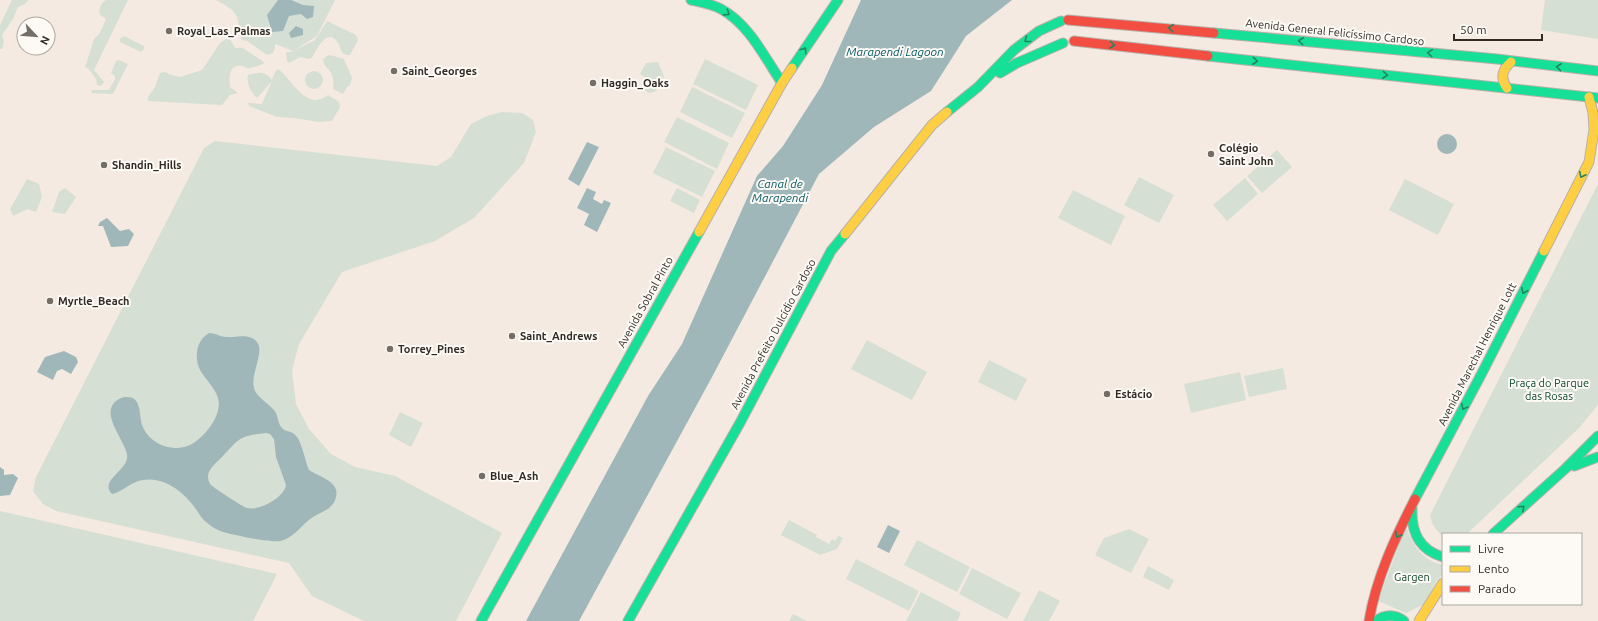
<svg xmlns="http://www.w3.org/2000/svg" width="1598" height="621" viewBox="0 0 1598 621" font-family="Ubuntu,sans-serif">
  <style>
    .green { fill: #d6dfd3 }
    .water { fill: #9fb7b8; fill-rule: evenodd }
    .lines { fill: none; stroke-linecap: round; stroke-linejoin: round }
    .fast-casing { stroke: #b8b0a9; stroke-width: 11 }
    .slow-casing { stroke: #b8b0a9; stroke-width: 11 }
    .jam-casing { stroke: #b8b0a9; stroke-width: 11 }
    .fast { stroke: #16e098; stroke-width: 9 }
    .slow { stroke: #ffcf43; stroke-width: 9 }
    .jam { stroke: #f24e42; stroke-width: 9 }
    .oneway { stroke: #24865e }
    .poi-dot { fill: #756e66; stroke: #fdfaf6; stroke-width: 1.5 }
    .labels { text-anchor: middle; stroke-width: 4; stroke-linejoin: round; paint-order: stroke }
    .poi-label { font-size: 11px; font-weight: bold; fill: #312b24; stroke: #fdfaf6; text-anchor: start }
    .street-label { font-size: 11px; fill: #312b24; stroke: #fdfaf6 }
    .park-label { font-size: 11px; fill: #0c4730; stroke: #fdfaf6 }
    .water-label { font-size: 12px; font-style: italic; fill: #065b64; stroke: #fdfaf6 }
  </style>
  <rect width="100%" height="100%" fill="#f4eae1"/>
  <!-- green -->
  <path class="green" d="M12 0H28L25 4 18 7 13 19 2 35 4 42 2 49H0V25Z
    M106 0H128L94 70 104 82 101 86 97 85 96 79 88 68H85L94 39 100 33 106 19 100 15C99 9 100 3 106 0Z
    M216 0H335L317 36 293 51 275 44V47L273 53 267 55 247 41 242 40C239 33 239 28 238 21 237 10 224 5 216 0Z
    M1545 0H1598V39L1541 30Z
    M327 21 356 35 358 40 350 55C339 55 342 49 338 43 328 26 316 50 312 58L309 59 300 57 289 63 287 61 286 52H291L315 40Z
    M124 36 144 46V49L141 52 120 42V39Z
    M229 37 235 48H243L264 62 263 64C259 65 252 69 248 68 245 68 244 66 242 66 228 64 229 78 230 87L238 93 230 95 222 105 148 101V97L155 87 160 73 165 72 171 75 180 77 202 70 220 43Z
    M330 55 344 59 352 78 350 85 347 87 343 94 333 89C336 68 324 71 323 59L327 56Z
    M705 59 758 85 746 110 693 84Z
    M119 60 128 64 113 94 91 93 92 90H109L115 79V76L111 73 116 61Z
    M658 62 664 76 656 91 650 93 642 89 648 79 640 74 646 63Z
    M278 69C293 80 306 112 328 95L339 102 340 107 332 121 318 122 294 118 277 117 249 106 248 103 262 104 272 81 257 98C251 93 246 83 248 75 259 72 265 71 272 80L275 72Z
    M305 80a9 9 0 1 1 18 0a9 9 0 1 1-18 0Z
    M692 87 745 113 732 138 680 112Z
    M502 112 522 113 533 120 536 132 524 163 474 218 435 241 342 272 299 344 292 370 296 404 309 429 331 454 355 467 395 476 502 533 456 621H364L312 596 289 563 56 511 43 504 33 491 36 477 204 148 215 141 437 166 451 157 471 124 487 116Z
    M677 117 729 143 717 169 664 142Z
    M666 147 715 171 702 197 653 173Z
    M1277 150 1292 167 1262 193 1247 176Z
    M1139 177 1174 195 1159 223 1124 205Z
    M1245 178 1258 194 1227 221 1213 205Z
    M27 179 39 184 42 197 36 212 28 209 13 216 10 209Z
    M1405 179 1454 204 1438 235 1389 210Z
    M1598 184V405L1579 428 1469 532 1466 534H1443V536C1435 530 1432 525 1430 515Z
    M65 188 76 197 65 214 52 212 59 192Z
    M677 188 700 200 694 213 670 201Z
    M1073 190 1125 216 1111 245 1058 218Z
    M867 340 927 372 912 400 851 369Z
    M989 360 1027 379 1016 401 978 382Z
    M1283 368 1287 389 1249 397 1244 376Z
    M1240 372 1246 400 1191 413 1184 384Z
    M400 412 423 423 411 447 389 435Z
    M0 511 277 574 253 621H0Z
    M789 520 817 535 816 537 829 544 832 539 835 541 838 536 843 538 837 549 820 555 781 535Z
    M1406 527C1415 547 1420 559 1443 565V574L1437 580 1425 604 1406 613 1378 601Z
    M1129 529 1149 539 1131 573 1095 555 1104 538Z
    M917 540 970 567 957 592 904 565Z
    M856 559 919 591 909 611 846 579Z
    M1148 566 1174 580 1169 590 1143 577Z
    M972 568 1021 593 1007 619 959 594Z
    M1039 590 1060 601 1049 621H1023Z
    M921 592 961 613 957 621H906Z
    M793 614 807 621H789Z"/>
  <!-- water -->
  <path class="water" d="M278 0H291L303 5 314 6 313 17 307 19 301 14 289 16 283 31 272 32 267 15Z
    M861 0H1012L966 36 931 91 874 127 819 174 712 377 579 621H526L648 396 682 344 757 176 783 146 822 85Z
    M296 26 303 29V35L291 38 289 33Z
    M1437 144a10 10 0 1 1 20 0a10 10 0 1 1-20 0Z
    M587 142 599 147 579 186 568 179Z
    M587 188 596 192 593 199 602 204 604 200 611 203 597 232 584 225 589 214 577 208Z
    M107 218 120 231 129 229 134 234 128 246 111 247 103 226H98L100 222Z
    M209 333C216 333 220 337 227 337 236 338 248 333 256 341 266 350 250 374 254 388 256 397 268 403 274 410 279 416 277 424 283 429 287 432 293 431 296 436 302 442 305 461 309 470 319 477 340 481 336 497 333 511 318 512 309 520 300 527 292 539 280 541 270 543 234 535 223 532 217 530 210 526 205 521 201 518 199 513 196 509 184 492 164 476 143 480 133 481 125 489 116 493L112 494C98 480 130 470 127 454 124 439 100 414 116 401 119 399 122 397 126 397 142 396 139 415 142 425 149 444 172 453 190 445 204 438 223 415 218 398 215 388 206 380 200 370 194 358 196 340 209 333ZM266 433 270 434 274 439 276 457 286 485C284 498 259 511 247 508 243 507 214 488 211 485 209 483 208 479 208 476 209 468 217 462 222 457 240 438 239 436 266 433Z
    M64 351 76 357 78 362 71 374 62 369 57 371 53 380 37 372 45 357Z
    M0 467 4 470V475L13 474 18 478 10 495 0 496Z
    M888 525 900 531 889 553 877 547Z"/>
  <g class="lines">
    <!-- fast casing -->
    <g class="fast-casing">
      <path id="fast" d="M691 0C701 2 712 4 721 9 749 24 765 58 782 83
        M1214 33 1497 59 1598 71
        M1208 56 1598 98
        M792 68 838 0
        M1000 73 1017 63 1063 43
        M947 112 978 87 1014 50 1039 31 1061 21
        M1574 466 1598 457
        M1415 499 1482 373 1544 251
        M1412 508C1411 532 1419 550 1443 557
        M1493 534 1565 469 1598 436
        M481 621 699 232
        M628 621 741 421 831 251 845 234
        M1376 621C1385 614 1395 614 1404 621"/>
    </g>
    <!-- slow casing -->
    <g class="slow-casing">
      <path id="slow" d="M1507 88C1500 78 1502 70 1511 62
        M699 232 782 83 792 68
        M845 234 932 125 947 112
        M1544 251 1589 162 1594 130 1593 113 1589 97
        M1419 621 1443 583"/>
    </g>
    <!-- jam casing -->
    <g class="jam-casing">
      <path id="jam" d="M1068 20 1214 33
        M1074 41 1208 56
        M1369 621C1376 578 1395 538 1415 499"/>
    </g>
    <!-- fast -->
    <use href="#fast" class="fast"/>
    <!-- slow -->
    <use href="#slow" class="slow"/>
    <!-- jam -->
    <use href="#jam" class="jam"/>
  </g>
  <!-- one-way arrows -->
  <defs><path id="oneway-chevron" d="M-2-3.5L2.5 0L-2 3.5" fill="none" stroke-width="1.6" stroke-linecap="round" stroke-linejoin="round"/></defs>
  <g class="oneway">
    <use href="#oneway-chevron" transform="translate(727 13) rotate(33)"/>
    <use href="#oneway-chevron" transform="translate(1171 28) rotate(-175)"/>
    <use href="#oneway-chevron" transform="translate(1027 40) rotate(142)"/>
    <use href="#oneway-chevron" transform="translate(1301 41) rotate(-174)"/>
    <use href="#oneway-chevron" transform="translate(1112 45) rotate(6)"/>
    <use href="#oneway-chevron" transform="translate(804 50) rotate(-56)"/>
    <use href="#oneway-chevron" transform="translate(1430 53) rotate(-175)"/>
    <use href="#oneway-chevron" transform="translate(1255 61) rotate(6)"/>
    <use href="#oneway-chevron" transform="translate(1559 67) rotate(-174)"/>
    <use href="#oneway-chevron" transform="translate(1385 75) rotate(6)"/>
    <use href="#oneway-chevron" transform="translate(1582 175) rotate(117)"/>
    <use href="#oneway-chevron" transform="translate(1524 291) rotate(117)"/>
    <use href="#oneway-chevron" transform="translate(1464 407) rotate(118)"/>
    <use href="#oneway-chevron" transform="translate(1522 508) rotate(-42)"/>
    <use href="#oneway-chevron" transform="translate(1398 535) rotate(116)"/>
  </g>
  <!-- markers -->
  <g class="poi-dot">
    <circle cx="169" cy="31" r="4"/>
    <circle cx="394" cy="71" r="4"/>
    <circle cx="593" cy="83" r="4"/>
    <circle cx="1211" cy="154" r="4"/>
    <circle cx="104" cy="165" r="4"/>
    <circle cx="50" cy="301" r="4"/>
    <circle cx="512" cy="336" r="4"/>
    <circle cx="390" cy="349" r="4"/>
    <circle cx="1107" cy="394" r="4"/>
    <circle cx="482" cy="476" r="4"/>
  </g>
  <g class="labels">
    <!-- poi labels -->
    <g class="poi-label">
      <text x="177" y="35">Royal_Las_Palmas</text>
      <text x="402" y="75">Saint_Georges</text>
      <text x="601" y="87">Haggin_Oaks</text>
      <text x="1219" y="152">Colégio<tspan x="1219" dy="13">Saint John</tspan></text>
      <text x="112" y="169">Shandin_Hills</text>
      <text x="58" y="305">Myrtle_Beach</text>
      <text x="520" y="340">Saint_Andrews</text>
      <text x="398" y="353">Torrey_Pines</text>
      <text x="1115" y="398">Estácio</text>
      <text x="490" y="480">Blue_Ash</text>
    </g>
    <!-- street labels -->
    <g class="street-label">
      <text transform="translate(1335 32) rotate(6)" y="4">Avenida General Felicíssimo Cardoso</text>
      <text transform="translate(645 302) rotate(-61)" y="4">Avenida Sobral Pinto</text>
      <text transform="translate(773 334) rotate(-62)" y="4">Avenida Prefeito Dulcídio Cardoso</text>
      <text transform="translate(1477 354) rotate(-63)" y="4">Avenida Marechal Henrique Lott</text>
    </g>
    <!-- park labels -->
    <g class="park-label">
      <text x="1549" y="387">Praça do Parque<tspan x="1549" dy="13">das Rosas</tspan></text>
      <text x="1412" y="581">Gargen</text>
    </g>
    <!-- water labels -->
    <g class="water-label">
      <text x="895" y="56">Marapendi Lagoon</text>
      <text x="780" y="188">Canal de<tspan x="780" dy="14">Marapendi</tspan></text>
    </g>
  </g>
  <!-- legend -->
  <rect x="1442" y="533" width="140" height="72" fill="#fdfaf6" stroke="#aba7a2"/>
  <rect x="1450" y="546" width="20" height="6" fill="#16e098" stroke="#aba7a2"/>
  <text x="1478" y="553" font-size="12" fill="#312b24">Livre</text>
  <rect x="1450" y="566" width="20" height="6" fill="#ffcf43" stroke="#aba7a2"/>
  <text x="1478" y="573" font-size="12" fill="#312b24">Lento</text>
  <rect x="1450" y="586" width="20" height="6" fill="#f24e42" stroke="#aba7a2"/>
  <text x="1478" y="593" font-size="12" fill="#312b24">Parado</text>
  <!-- north arrow -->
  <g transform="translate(36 36) rotate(116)"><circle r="19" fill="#fdfaf6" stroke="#aba7a2"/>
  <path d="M0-3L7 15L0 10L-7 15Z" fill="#756e66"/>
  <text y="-6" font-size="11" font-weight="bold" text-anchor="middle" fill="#312b24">N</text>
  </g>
  <!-- scale -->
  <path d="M1454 34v6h88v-6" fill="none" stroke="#312b24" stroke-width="2"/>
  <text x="1460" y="34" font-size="12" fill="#312b24" stroke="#fdfaf6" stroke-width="3" paint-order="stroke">50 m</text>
</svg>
